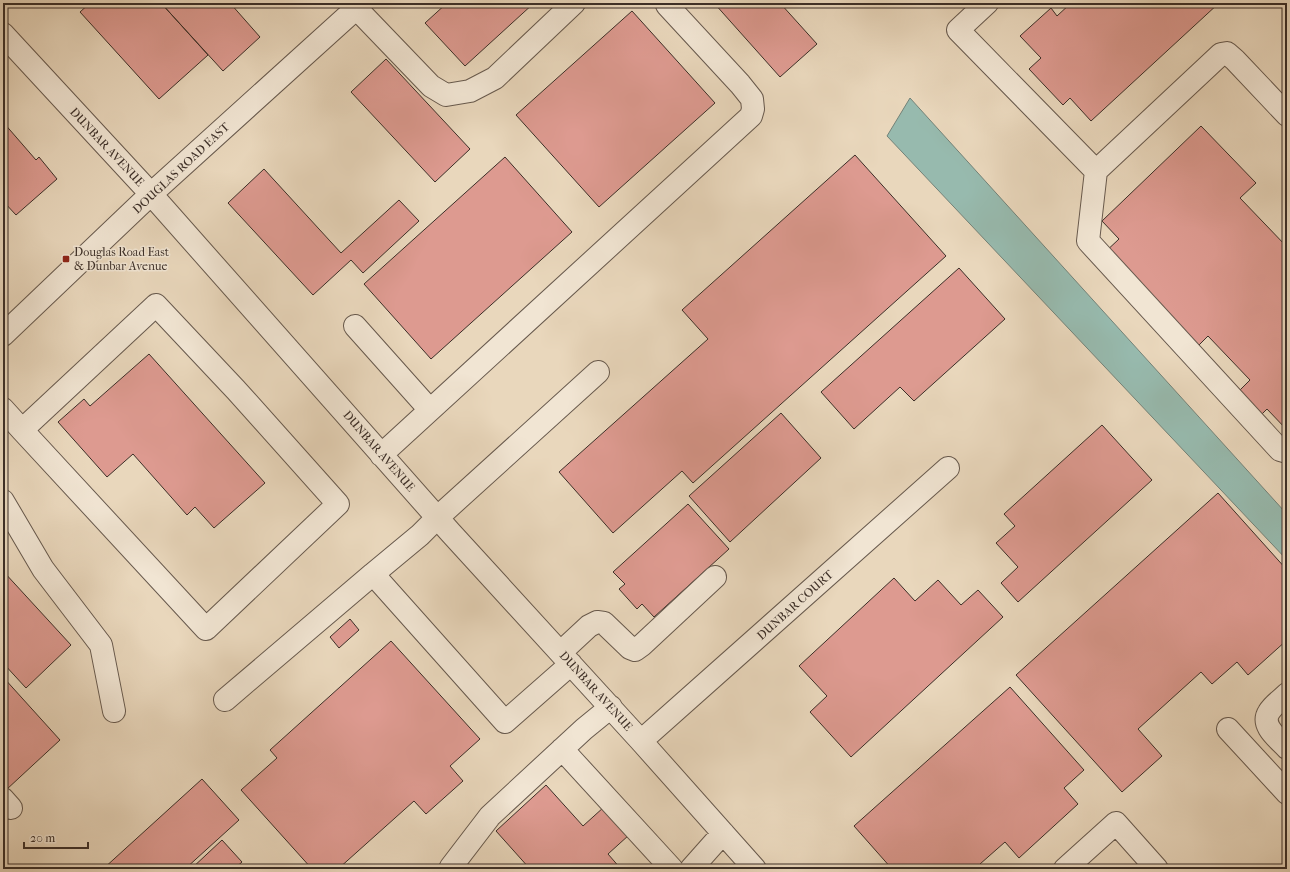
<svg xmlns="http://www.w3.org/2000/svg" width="1290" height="872" viewBox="0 0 1290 872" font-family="'IM FELL French Canon',serif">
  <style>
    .water { fill: #97baae; stroke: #738278 }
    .building { fill: #dd9a90; stroke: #3c2f28 }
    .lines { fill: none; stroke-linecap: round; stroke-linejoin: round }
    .minor-casing { stroke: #67594d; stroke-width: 24 }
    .minor { stroke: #f1e5d3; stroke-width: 22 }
    .poi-dot { fill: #8f2418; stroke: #f1e5d3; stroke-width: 1.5 }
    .labels { text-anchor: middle; stroke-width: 3; stroke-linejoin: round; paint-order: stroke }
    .street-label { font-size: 12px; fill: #3c2f28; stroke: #f1e5d3 }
    .poi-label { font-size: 12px; fill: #3c2f28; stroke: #f1e5d3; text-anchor: start }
  </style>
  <rect width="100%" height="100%" fill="#e9d7bc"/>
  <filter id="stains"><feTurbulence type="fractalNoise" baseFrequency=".005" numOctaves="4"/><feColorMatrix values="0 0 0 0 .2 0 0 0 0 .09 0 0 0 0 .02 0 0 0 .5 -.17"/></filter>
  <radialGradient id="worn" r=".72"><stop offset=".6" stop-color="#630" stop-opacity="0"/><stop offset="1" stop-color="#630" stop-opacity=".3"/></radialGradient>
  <!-- water -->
  <path class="water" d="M910 98 1285 512 1287 510V560L887 136Z"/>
  <!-- building -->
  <path class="building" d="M90 3H161L208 55 159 99 80 12Z
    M161 3H230L260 37 223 71Z
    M447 3H534L465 66 425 23Z
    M714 3H780L817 44 780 77Z
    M1071 3H1219L1091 121 1070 98 1063 105 1029 69 1041 58 1020 36 1051 8 1057 16Z
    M632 11 715 103 599 207 516 115Z
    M386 59 470 149 435 182 351 92Z
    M3 122 36 160 39 157 57 179 16 215 3 201Z
    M1201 126 1256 183 1240 198 1287 247V430L1267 409 1255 421 1233 397 1250 380 1208 336 1194 350 1103 254 1119 239 1102 221Z
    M855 155 946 256 693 483 682 471 613 533 559 472 708 339 682 310Z
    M505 157 572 232 431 359 364 284Z
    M264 169 341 253 399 200 419 221 363 273 351 260 313 295 228 203Z
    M959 268 1005 319 914 401 900 387 854 429 821 392Z
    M149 354 265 483 214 528 195 507 187 515 133 454 107 477 58 422 84 399 90 406Z
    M781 413 821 458 730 542 689 496Z
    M1102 425 1152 480 1018 602 1001 583 1018 567 996 543 1015 526 1004 514Z
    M1218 493 1287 570V640L1248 675 1237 662 1212 684 1201 672 1138 729 1162 756 1122 792 1016 675Z
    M688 504 729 549 654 617 642 604 637 609 619 589 625 584 613 572Z
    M3 571 71 645 26 688 3 663Z
    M894 578 915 601 938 580 961 605 978 590 1003 617 851 757 810 712 827 696 799 666Z
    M350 619 359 630 339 648 330 637Z
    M391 641 480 739 450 766 463 781 426 814 414 801 338 869H312L241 790 277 758 270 750Z
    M3 677 60 740 6 790 3 787Z
    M1010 687 1084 770 1064 788 1078 804 1019 858 1005 842 980 864 984 869H892L854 826Z
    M202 779 239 820 185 869H103Z
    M546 785 583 826 604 807 629 835 608 854 621 869H530L496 831Z
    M222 840 242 862 234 869H191Z"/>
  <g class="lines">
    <!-- minor casing -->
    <g class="minor-casing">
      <path id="minor" d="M987 3 958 30 1096 171 1088 241 1280 450 1287 452
        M356 8 431 86 446 95 470 91 495 78 574 3
        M3 34 151 194 450 532 641 741 755 869
        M1096 171 1221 54 1227 53 1235 60 1287 115
        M355 326 430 410
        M3 335 151 194 362 3
        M3 409 22 430 206 629 338 504 236 390 156 305 22 430
        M381 455 751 116 753 109 752 99 740 84 667 5
        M3 501 43 569 101 645 114 711
        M561 652 589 626 597 622 604 623 630 648 635 650 642 645 715 577
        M571 664 505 722 373 574 420 535 437 518 598 372
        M1287 694C1281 700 1273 705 1269 712 1260 726 1279 739 1287 748
        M225 700 373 574
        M1228 729 1287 793
        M641 741 948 468
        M562 749 672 869
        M3 799 11 808
        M450 869 451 867 490 816 584 729 611 707
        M691 869 723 833
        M1065 869 1116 823 1157 869"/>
    </g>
    <!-- minor -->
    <use href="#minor" class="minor"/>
  </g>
  <!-- markers -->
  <rect class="poi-dot" x="62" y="255" width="8" height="8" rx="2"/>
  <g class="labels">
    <!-- street labels -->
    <g class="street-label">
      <text transform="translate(107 147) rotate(47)" y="4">DUNBAR AVENUE</text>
      <text transform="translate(181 168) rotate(-43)" y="4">DOUGLAS ROAD EAST</text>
      <text transform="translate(379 451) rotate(49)" y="4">DUNBAR AVENUE</text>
      <text transform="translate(795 605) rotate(-42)" y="4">DUNBAR COURT</text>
      <text transform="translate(596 691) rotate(48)" y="4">DUNBAR AVENUE</text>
    </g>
    <!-- poi labels -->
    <g class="poi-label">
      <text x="74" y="256">Douglas Road East<tspan x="74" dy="14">&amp; Dunbar Avenue</tspan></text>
    </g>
  </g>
  <!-- margin -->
  <rect width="1290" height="872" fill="none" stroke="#e9d7bc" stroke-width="16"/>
  <rect x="4" y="4" width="1282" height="864" fill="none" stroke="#3c2f28" stroke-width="2"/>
  <rect x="8" y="8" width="1274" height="856" fill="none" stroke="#3c2f28"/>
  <!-- scale -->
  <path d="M24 842v6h64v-6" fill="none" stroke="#3c2f28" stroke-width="2"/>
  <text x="30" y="842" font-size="12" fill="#3c2f28" stroke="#f1e5d3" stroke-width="3" paint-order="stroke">20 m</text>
  <rect width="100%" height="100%" filter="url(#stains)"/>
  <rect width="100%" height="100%" fill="url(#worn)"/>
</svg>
